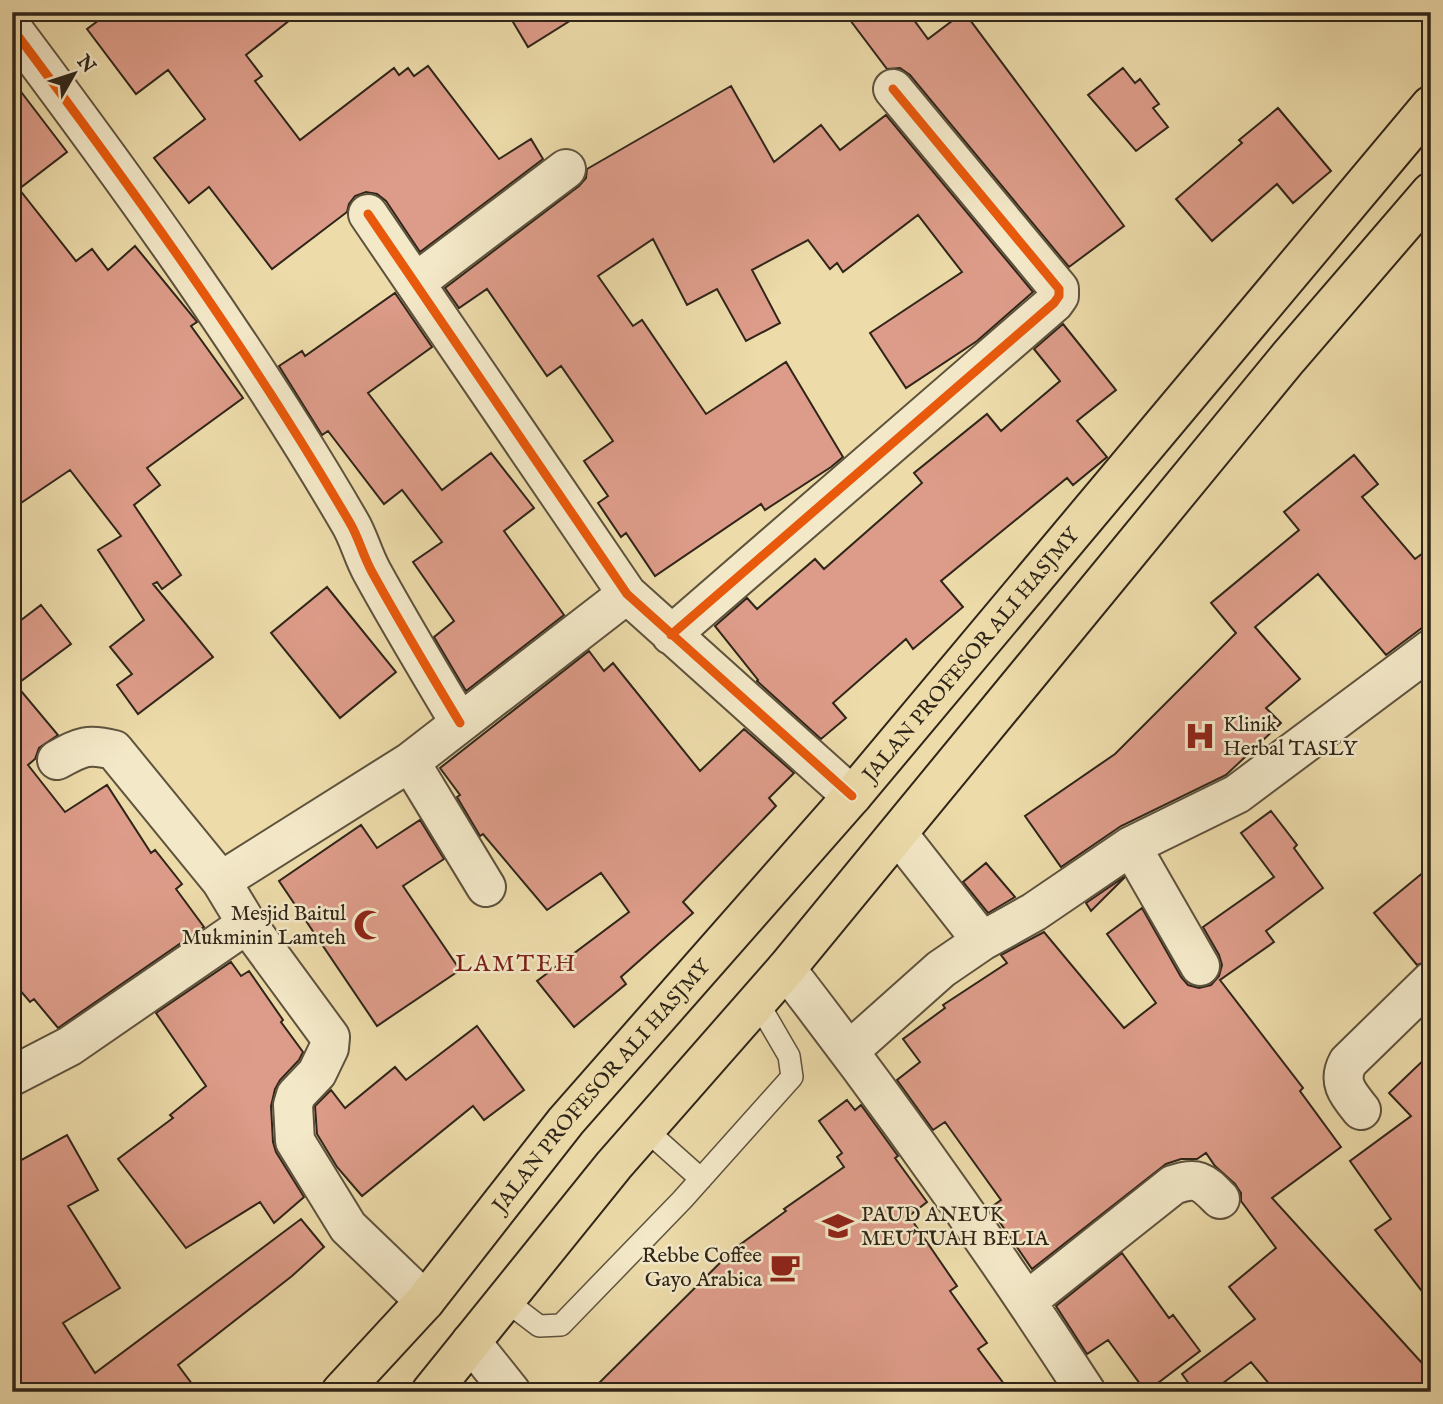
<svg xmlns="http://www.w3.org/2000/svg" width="1443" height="1404" viewBox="0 0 1443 1404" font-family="'IM FELL English',serif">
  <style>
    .building { fill: #dd9c89; stroke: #2f2519; stroke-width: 2 }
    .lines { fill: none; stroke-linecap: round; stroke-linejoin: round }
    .service-casing { stroke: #5e523d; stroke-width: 24 }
    .minor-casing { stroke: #5e523d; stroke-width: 42 }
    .primary-casing { stroke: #2f2519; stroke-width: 42 }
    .service { stroke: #f3e8c8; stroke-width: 21 }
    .minor { stroke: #f3e8c8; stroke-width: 38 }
    .primary { stroke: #eddbaa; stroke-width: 38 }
    .cycleway-casing { stroke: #f3e8c8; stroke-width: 13 }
    .cycleway { stroke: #e8590c; stroke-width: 9 }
    .labels { text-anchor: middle; stroke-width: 5; stroke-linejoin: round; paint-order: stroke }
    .street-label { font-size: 21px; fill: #2f2519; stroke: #f3e8c8 }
    .poi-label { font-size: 21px; fill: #2f2519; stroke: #f3e8c8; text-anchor: start }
    .quarter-label { font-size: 24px; letter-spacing: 2px; fill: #7a1f14; stroke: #f3e8c8 }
  </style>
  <rect width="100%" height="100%" fill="#eddbaa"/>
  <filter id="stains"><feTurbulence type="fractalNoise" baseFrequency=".00286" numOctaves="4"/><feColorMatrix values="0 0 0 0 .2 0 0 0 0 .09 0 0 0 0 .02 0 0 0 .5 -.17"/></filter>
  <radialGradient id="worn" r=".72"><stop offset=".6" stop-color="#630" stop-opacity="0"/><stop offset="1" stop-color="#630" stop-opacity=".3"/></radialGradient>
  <!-- building -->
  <path class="building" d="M110 12H300L246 55 262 76 255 81 300 140 394 68 399 75 408 68 414 76 428 66 499 159 531 139 543 159 420 252 386 201 377 194 366 192 355 196 349 204 347 212 272 269 209 187 189 203 154 158 205 119 168 70 136 94 87 29Z
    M507 12H584L528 47Z
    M844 12H908L928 39 964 12 1124 226 1069 267 910 75 900 68 887 69Z
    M1123 68 1135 83 1140 79 1159 104 1153 108 1168 127 1136 151 1088 95Z
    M12 80 67 152 19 189 76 261 92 249 108 270 135 246 194 318 197 322 191 326 243 398 147 468 160 485 134 505 181 575 162 589 157 582 153 584 213 657 138 714 117 685 132 674 110 647 144 620 98 550 121 536 70 470 12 509Z
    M731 86 774 162 821 125 840 150 886 115 1033 292 977 341 906 388 870 333 962 272 918 215 843 272 837 263 830 269 808 240 752 270 780 323 746 341 717 289 687 305 653 239 598 276 633 326 642 320 706 414 786 362 843 457 831 467 765 510 761 504 655 576 626 533 621 537 598 503 608 496 584 461 613 441 561 366 547 376 487 289 459 308 445 288 579 186 586 178 587 169Z
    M1278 108 1331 171 1293 203 1277 184 1212 241 1176 199 1242 143 1239 140Z
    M395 293 432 347 368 393 442 490 491 453 534 508 504 531 564 615 466 691 434 637 454 621 413 562 442 542 402 490 384 504 328 431 322 435 279 366 302 351 305 356Z
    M1063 324 1116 390 1077 421 1107 457 1073 485 1067 478 941 581 963 607 913 649 906 639 833 703 846 718 821 739 757 681 758 680 715 626 747 598 757 609 815 559 824 569 922 483 914 473 987 414 1001 431 1060 381 1034 349Z
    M1354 455 1378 484 1362 497 1415 559 1431 547V621L1386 655 1318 574 1255 627 1300 679 1266 708 1281 723 1226 775 1121 826 1061 867 1025 816 1115 754 1236 633 1211 603 1299 530 1284 512Z
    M327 587 396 672 340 718 271 633Z
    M41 605 71 644 16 685 58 735 39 748 35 759 28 765 65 812 107 785 151 853 155 850 182 884 176 889 204 927 58 1028 34 999 30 1002 12 981V627Z
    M589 651 604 671 613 663 700 771 744 729 794 773 769 798 776 806 683 902 693 913 621 977 626 984 574 1027 537 981 629 912 601 873 547 910 483 834 480 836 457 797 460 795 440 768Z
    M1271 811 1297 845 1294 848 1323 888 1266 931 1274 942 1220 980 1303 1088 1300 1091 1341 1147 1272 1198 1431 1373V1392H1276L1251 1362 1211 1392H1195L1182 1374 1255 1319 1229 1287 1276 1248 1241 1201V1193L1235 1184 1215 1166 1206 1153 1197 1159H1181L1166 1164 1032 1269 990 1208 1001 1200 945 1122 933 1130 897 1080 920 1062 903 1039 945 1008 943 1005 1007 963 1001 955 1044 932 1124 1028 1156 1003 1107 934 1142 908 1181 977 1188 985 1199 988 1211 985 1219 976 1222 965 1219 955 1203 927 1274 877 1241 833Z
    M420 820 444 859 403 886 460 970 377 1026 279 881 361 825 377 848Z
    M986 863 1015 897 988 913 963 882Z
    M1431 866V960L1417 965 1374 913Z
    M1124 877V878L1091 911 1086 903Z
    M231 962 241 976 249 971 283 1020 281 1022 303 1052 299 1060 280 1080 275 1089 271 1106 273 1142 276 1152 304 1197 274 1223 260 1202 186 1248 118 1159 173 1118 170 1115 206 1086 156 1013Z
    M477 1026 524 1090 484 1120 473 1106 362 1196 337 1167 317 1134 315 1106 331 1090 345 1108 395 1067 406 1080Z
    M1431 1053V1303L1375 1230 1391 1219 1350 1161 1411 1116 1389 1093Z
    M847 1100 855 1110 861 1105 898 1156 895 1158 927 1202 909 1216 957 1286 950 1291 987 1343 978 1349 1010 1392H590L734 1249 786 1211 784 1209 844 1167 837 1157 842 1153 819 1121Z
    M67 1135 98 1190 68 1206 120 1288 63 1323 95 1373 301 1219 324 1247 292 1276 178 1365 198 1392H19L12 1381V1165Z
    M1122 1253 1169 1318 1173 1315 1200 1351 1146 1392 1108 1340 1087 1354 1056 1306Z"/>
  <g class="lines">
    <!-- service casing -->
    <g class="service-casing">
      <path id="service" d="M645 1129 701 1179
        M505 1300 539 1326 561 1325 682 1200 792 1077 789 1056 757 1001"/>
    </g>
    <!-- minor casing -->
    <g class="minor-casing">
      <path id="minor" d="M12 28C132 188 250 351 350 523 359 538 363 556 372 572 400 623 430 673 460 723
        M368 214 627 594 852 796
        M415 283 566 169
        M671 635 1054 303 1059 296V289L893 89
        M57 760C81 747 87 743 114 750L221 881 247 924 330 1037 329 1048 317 1073 296 1095 293 1105 295 1141 348 1227 425 1301
        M898 834 982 941 1034 912 1131 846 1237 794 1431 649
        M1131 846 1200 966
        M221 881 410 762
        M486 887 410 762 627 594
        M786 969C892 1106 992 1247 1086 1392
        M849 1051 941 969 982 941
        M12 1076 70 1046 247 924
        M1361 1110C1348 1094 1337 1082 1348 1062L1431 981
        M1027 1301 1173 1185C1198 1176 1203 1182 1220 1199
        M471 1342 511 1392"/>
    </g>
    <!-- primary casing -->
    <g class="primary-casing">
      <g id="primary">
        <path id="s1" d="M341 1392 425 1301 566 1121 852 796 1431 105"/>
        <path d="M431 1392 614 1165 786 969 1288 358 1431 192"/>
      </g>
    </g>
    <!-- service -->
    <use href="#service" class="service"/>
    <!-- minor -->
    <use href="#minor" class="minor"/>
    <!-- primary -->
    <use href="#primary" class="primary"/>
    <!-- cycleway casing -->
    <g class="cycleway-casing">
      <path id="cycleway" d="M12 28C132 188 250 351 350 523 359 538 363 556 372 572 400 623 430 673 460 723
        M368 214 627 594 852 796
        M671 635 1054 303 1059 296V289L893 89"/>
    </g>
    <!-- cycleway -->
    <use href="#cycleway" class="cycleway"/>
  </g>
  <!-- icons -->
  <defs>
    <g id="hospital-bare" transform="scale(2.415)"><path d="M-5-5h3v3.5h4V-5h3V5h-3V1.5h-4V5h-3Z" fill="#8f2418" stroke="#f3e8c8" stroke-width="2.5" paint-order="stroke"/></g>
    <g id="mosque-bare" transform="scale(2.415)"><path d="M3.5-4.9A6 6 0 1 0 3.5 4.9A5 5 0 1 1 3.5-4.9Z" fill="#8f2418" stroke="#f3e8c8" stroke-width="2.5" paint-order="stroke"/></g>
    <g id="school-bare" transform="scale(2.415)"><path d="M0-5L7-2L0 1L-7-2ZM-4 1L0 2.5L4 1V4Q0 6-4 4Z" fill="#8f2418" stroke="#f3e8c8" stroke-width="2.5" paint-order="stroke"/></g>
    <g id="cafe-bare" transform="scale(2.415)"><path d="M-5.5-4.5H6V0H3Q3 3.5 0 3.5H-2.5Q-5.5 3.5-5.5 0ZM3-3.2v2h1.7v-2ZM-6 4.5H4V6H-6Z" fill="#8f2418" stroke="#f3e8c8" stroke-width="2.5" paint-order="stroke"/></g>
  </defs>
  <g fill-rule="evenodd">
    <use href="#hospital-bare" x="1200" y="736"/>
    <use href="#mosque-bare" x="369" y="925"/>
    <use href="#school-bare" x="838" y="1226"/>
    <use href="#cafe-bare" x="785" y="1267"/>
  </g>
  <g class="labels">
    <!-- street labels -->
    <g class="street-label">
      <text dy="7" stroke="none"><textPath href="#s1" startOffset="970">JALAN PROFESOR ALI HASJMY</textPath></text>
      <text dy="7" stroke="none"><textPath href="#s1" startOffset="402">JALAN PROFESOR ALI HASJMY</textPath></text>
    </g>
    <!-- poi labels -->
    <g class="poi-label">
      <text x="1223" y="731">Klinik<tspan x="1223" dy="24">Herbal TASLY</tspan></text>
      <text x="346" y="920" text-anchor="end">Mesjid Baitul<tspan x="346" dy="24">Mukminin Lamteh</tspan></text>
      <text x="861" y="1221">PAUD ANEUK<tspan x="861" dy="24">MEUTUAH BELIA</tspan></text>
      <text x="762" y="1262" text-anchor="end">Rebbe Coffee<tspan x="762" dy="24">Gayo Arabica</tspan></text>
    </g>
    <!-- quarter labels -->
    <g class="quarter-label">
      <text x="516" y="971">LAMTEH</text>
    </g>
  </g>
  <!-- margin -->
  <rect width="1443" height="1404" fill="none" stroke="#eddbaa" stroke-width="42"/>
  <rect x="14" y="14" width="1415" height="1376" fill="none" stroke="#2f2519" stroke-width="3.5"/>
  <rect x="21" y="21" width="1401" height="1362" fill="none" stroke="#2f2519" stroke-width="2"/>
  <!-- north arrow -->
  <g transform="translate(74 74) rotate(51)" stroke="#f3e8c8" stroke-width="5" paint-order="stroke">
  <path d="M0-5L12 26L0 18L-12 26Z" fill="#2f2519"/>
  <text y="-10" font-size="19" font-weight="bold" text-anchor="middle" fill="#2f2519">N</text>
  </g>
  <rect width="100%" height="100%" filter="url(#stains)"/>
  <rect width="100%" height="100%" fill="url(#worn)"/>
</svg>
